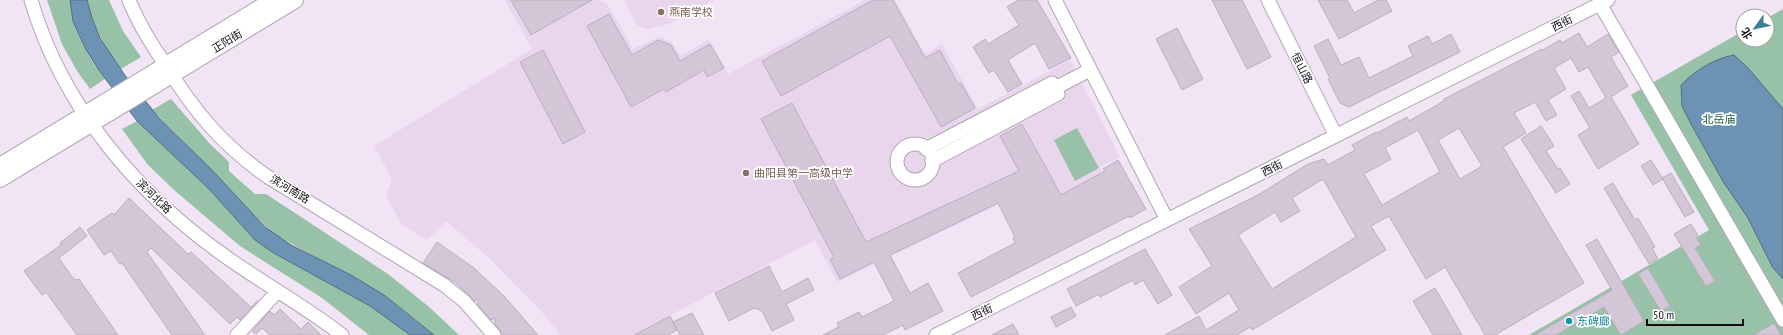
<svg xmlns="http://www.w3.org/2000/svg" width="1783" height="335" viewBox="0 0 1783 335" font-family="'PT Sans Narrow','Noto Sans SC',sans-serif">
  <style>
    .built { fill: #e9d6ed }
    .green { fill: #98c2a7 }
    .water { fill: #6c93b3; stroke: #516b83 }
    .building { fill: #d3c6d6; stroke: #bbaebe; fill-rule: evenodd }
    .lines { fill: none; stroke-linecap: round; stroke-linejoin: round }
    .minor-casing { stroke: #b2a5b5; stroke-width: 15 }
    .major-casing { stroke: #b2a5b5; stroke-width: 18 }
    .minor { stroke: #fff; stroke-width: 13 }
    .major { stroke: #fff; stroke-width: 16 }
    .education-dot { fill: #8d6e63; stroke: #fff; stroke-width: 1.5 }
    .culture-dot { fill: #0f9aa8; stroke: #fff; stroke-width: 1.5 }
    .labels { text-anchor: middle; stroke-width: 3.5; stroke-linejoin: round; paint-order: stroke }
    .education-label { font-size: 11px; fill: #785e54; stroke: #fff; text-anchor: start }
    .street-label { font-size: 11px; fill: #130f14; stroke: #fff }
    .park-label { font-size: 11px; fill: #18623c; stroke: #fff }
    .culture-label { font-size: 11px; fill: #0d838f; stroke: #fff; text-anchor: start }
  </style>
  <rect width="100%" height="100%" fill="#f1e4f5"/>
  <!-- built -->
  <path class="built" d="M505 0H599L608 5 633 49 659 37 672 42 680 56 709 39 728 74 865 0H895L925 54 942 44 978 109 1070 60 1120 157 1100 167 1109 184 1038 220 1023 193 837 282 815 240 632 335H560L541 311 488 257 446 221 427 240 401 224 386 195 392 179 374 146 532 49Z
    M623 0H714L669 24 648 29 638 26Z"/>
  <!-- green -->
  <path class="green" d="M47 0H70C75 33 85 53 105 79L90 89 77 71 62 44Z
    M87 0H109L123 31 141 57 121 69C104 45 94 29 87 0Z
    M1783 9V335H1529L1709 230 1631 95 1743 31V40H1767V18Z
    M171 99 210 144 229 162V171L255 194H266L388 274 428 306 459 335H434L384 295 274 234 244 206 211 169 152 110Z
    M137 121 208 188 255 240 272 252 370 306 410 335H369L322 298 240 246 174 190 148 165 122 129Z
    M1077 128 1099 168 1075 181 1054 140Z"/>
  <!-- water -->
  <path class="water" d="M70 0H87L92 18 100 38 124 74 159 118 211 169 265 227 291 245 351 275 384 295 434 335H410L370 306 272 252 255 240 208 188 137 121 98 69 85 48 73 21Z
    M1734 55 1748 68 1783 109V279L1773 268 1748 218 1724 183 1691 124 1682 106 1681 85C1696 70 1713 59 1734 55Z"/>
  <!-- building -->
  <path class="building" d="M511 0H592L531 35Z
    M873 0H893L925 58 940 50 958 84 961 83 975 108 941 127 890 36 781 96 762 61Z
    M1018 0H1037L1071 58 1049 69 1035 43 1008 60 1022 84 1008 92 994 70 989 73 973 47 985 39 988 44 1019 25 1007 7Z
    M1212 0H1242L1271 57 1247 69Z
    M1318 0H1347L1354 13 1378 0H1386L1392 11 1339 39Z
    M609 14 632 55 658 40 671 45 680 61 710 44 724 68 707 77 704 70 666 92 664 89 631 107 587 26Z
    M1177 28 1203 79 1182 90 1156 39Z
    M1579 33 1587 47 1608 34 1619 52 1611 57 1628 86 1611 97 1639 144 1598 169 1578 135 1590 128 1571 96 1579 91 1589 108 1606 98 1588 67 1579 72 1571 58 1554 68 1566 89 1548 100 1557 115 1546 121 1535 102 1514 113 1526 133 1503 147 1584 283 1495 335H1485L1445 267 1426 279 1389 216 1371 226 1386 250 1252 330 1250 327 1237 335H1165L1199 316 1206 330 1239 310 1229 293 1196 314 1179 287 1212 266 1189 229 1258 195 1308 164 1324 159 1328 165 1355 150 1352 145 1376 132 1377 133 1407 117 1409 121 1444 101V99L1542 49 1543 50 1560 40 1562 43ZM1459 128 1482 166 1460 179 1438 140ZM1418 130 1440 172 1382 205 1364 174 1391 159 1385 148ZM1323 179 1356 237 1272 289 1238 235 1275 212 1281 222 1300 211 1292 198Z
    M1451 34 1460 52 1349 107 1340 103 1328 79 1330 78 1314 46 1328 39 1341 65 1359 57 1369 78 1413 56 1408 46 1428 36 1432 44Z
    M543 50 585 132 563 144 520 62Z
    M792 103 866 242 1019 171 1000 136 1022 124 1061 195 1105 171 1103 169 1118 160 1146 209 1130 218 1129 216 971 297 958 273 1015 243 1013 238 1015 237 998 203 890 255 910 293 928 283 943 311 905 330 903 325 883 335H823L839 327 837 323 859 312 862 317 894 301 874 262 840 279 830 259 834 258 761 119Z
    M1541 126 1554 146 1546 151 1558 169 1560 168 1570 184 1556 193 1521 139Z
    M1651 160 1663 179 1653 185 1641 166Z
    M1671 173 1694 212 1685 217 1662 178Z
    M1613 183 1635 220 1638 218 1655 247 1652 248 1658 259 1649 264 1604 188Z
    M129 198 188 254 191 252 251 307 258 300 240 320 237 317 230 324 151 248 147 252 205 335H172L122 263 120 264 111 251 104 255 87 230 112 213 114 215Z
    M1691 224 1698 235 1696 237 1701 245 1695 248 1715 281 1706 286 1674 234Z
    M80 227 87 236 59 258 72 277 76 280 79 279 118 335H77L46 292 42 295 24 271 61 245 60 243Z
    M1597 239 1644 321 1621 335 1604 307 1556 335H1535L1612 290 1586 245Z
    M437 242 474 268 504 296 538 335H502L500 330 495 324V318L491 320 478 305V299L475 301 456 283 423 263Z
    M1145 249 1172 295 1158 304 1143 280 1135 285 1133 280 1100 297 1099 294 1076 306 1067 289Z
    M769 266 782 292 808 278 814 290 786 304 794 320 772 331 762 311 754 308 729 321 715 293Z
    M1648 268 1670 306 1661 311 1638 274Z
    M1435 288 1462 335H1433L1413 301Z
    M1071 307 1076 316 1056 327 1051 317Z
    M280 309 301 329 308 322 321 335H270L262 328 256 334 252 331 270 311 274 315Z
    M692 313 704 335H680L673 322Z
    M670 316 677 330 668 335H634Z
    M1774 323 1781 335H1754Z
    M1013 324 1019 335H992Z"/>
  <g class="lines">
    <!-- minor casing -->
    <g class="minor-casing">
      <path id="minor" d="M31 0C62 107 139 196 229 259 266 285 306 307 342 335
        M129 0C138 23 151 44 165 64 194 111 222 145 268 177L444 285 464 301 494 335
        M1055 0 1167 220
        M1268 0 1336 136
        M1600 4 1783 320
        M1055 88 1090 70
        M897 162a18 18 0 1 1 36 0a18 18 0 1 1-36 0Z
        M926 149 1052 83 1058 94 932 161
        M237 335 278 291
        M936 335 1608 0"/>
    </g>
    <!-- major casing -->
    <g class="major-casing">
      <path id="major" d="M0 166 273 0
        M0 179 295 0"/>
    </g>
    <!-- minor -->
    <use href="#minor" class="minor"/>
    <!-- major -->
    <use href="#major" class="major"/>
  </g>
  <!-- markers -->
  <g class="education-dot">
    <circle cx="661" cy="12" r="4"/>
    <circle cx="746" cy="173" r="4"/>
  </g>
  <circle class="culture-dot" cx="1569" cy="321" r="4"/>
  <g class="labels">
    <!-- education labels -->
    <g class="education-label">
      <text x="669" y="16">燕南学校</text>
      <text x="754" y="177">曲阳县第一高级中学</text>
    </g>
    <!-- street labels -->
    <g class="street-label">
      <text transform="translate(1562 23) rotate(-27)" y="4">西街</text>
      <text transform="translate(227 41) rotate(-31)" y="4">正阳街</text>
      <text transform="translate(1302 68) rotate(63)" y="4">恒山路</text>
      <text transform="translate(1272 168) rotate(-27)" y="4">西街</text>
      <text transform="translate(290 189) rotate(31)" y="4">滨河南路</text>
      <text transform="translate(154 196) rotate(44)" y="4">滨河北路</text>
      <text transform="translate(982 312) rotate(-26)" y="4">西街</text>
    </g>
    <!-- park labels -->
    <g class="park-label">
      <text x="1719" y="123">北岳庙</text>
    </g>
    <!-- culture labels -->
    <g class="culture-label">
      <text x="1577" y="325">东碑廊</text>
    </g>
  </g>
  <!-- north arrow -->
  <g transform="translate(1755 28) rotate(237)"><circle r="19" fill="#ffffff" stroke="#a19fa1"/>
  <path d="M0-3L7 15L0 10L-7 15Z" fill="#407d93"/>
  <text y="-6" font-size="11" font-weight="bold" text-anchor="middle" fill="#130f14">北</text>
  </g>
  <!-- scale -->
  <path d="M1647 319v6h96v-6" fill="none" stroke="#130f14" stroke-width="2"/>
  <text x="1653" y="319" font-size="12" fill="#130f14" stroke="#ffffff" stroke-width="3" paint-order="stroke">50 m</text>
</svg>
